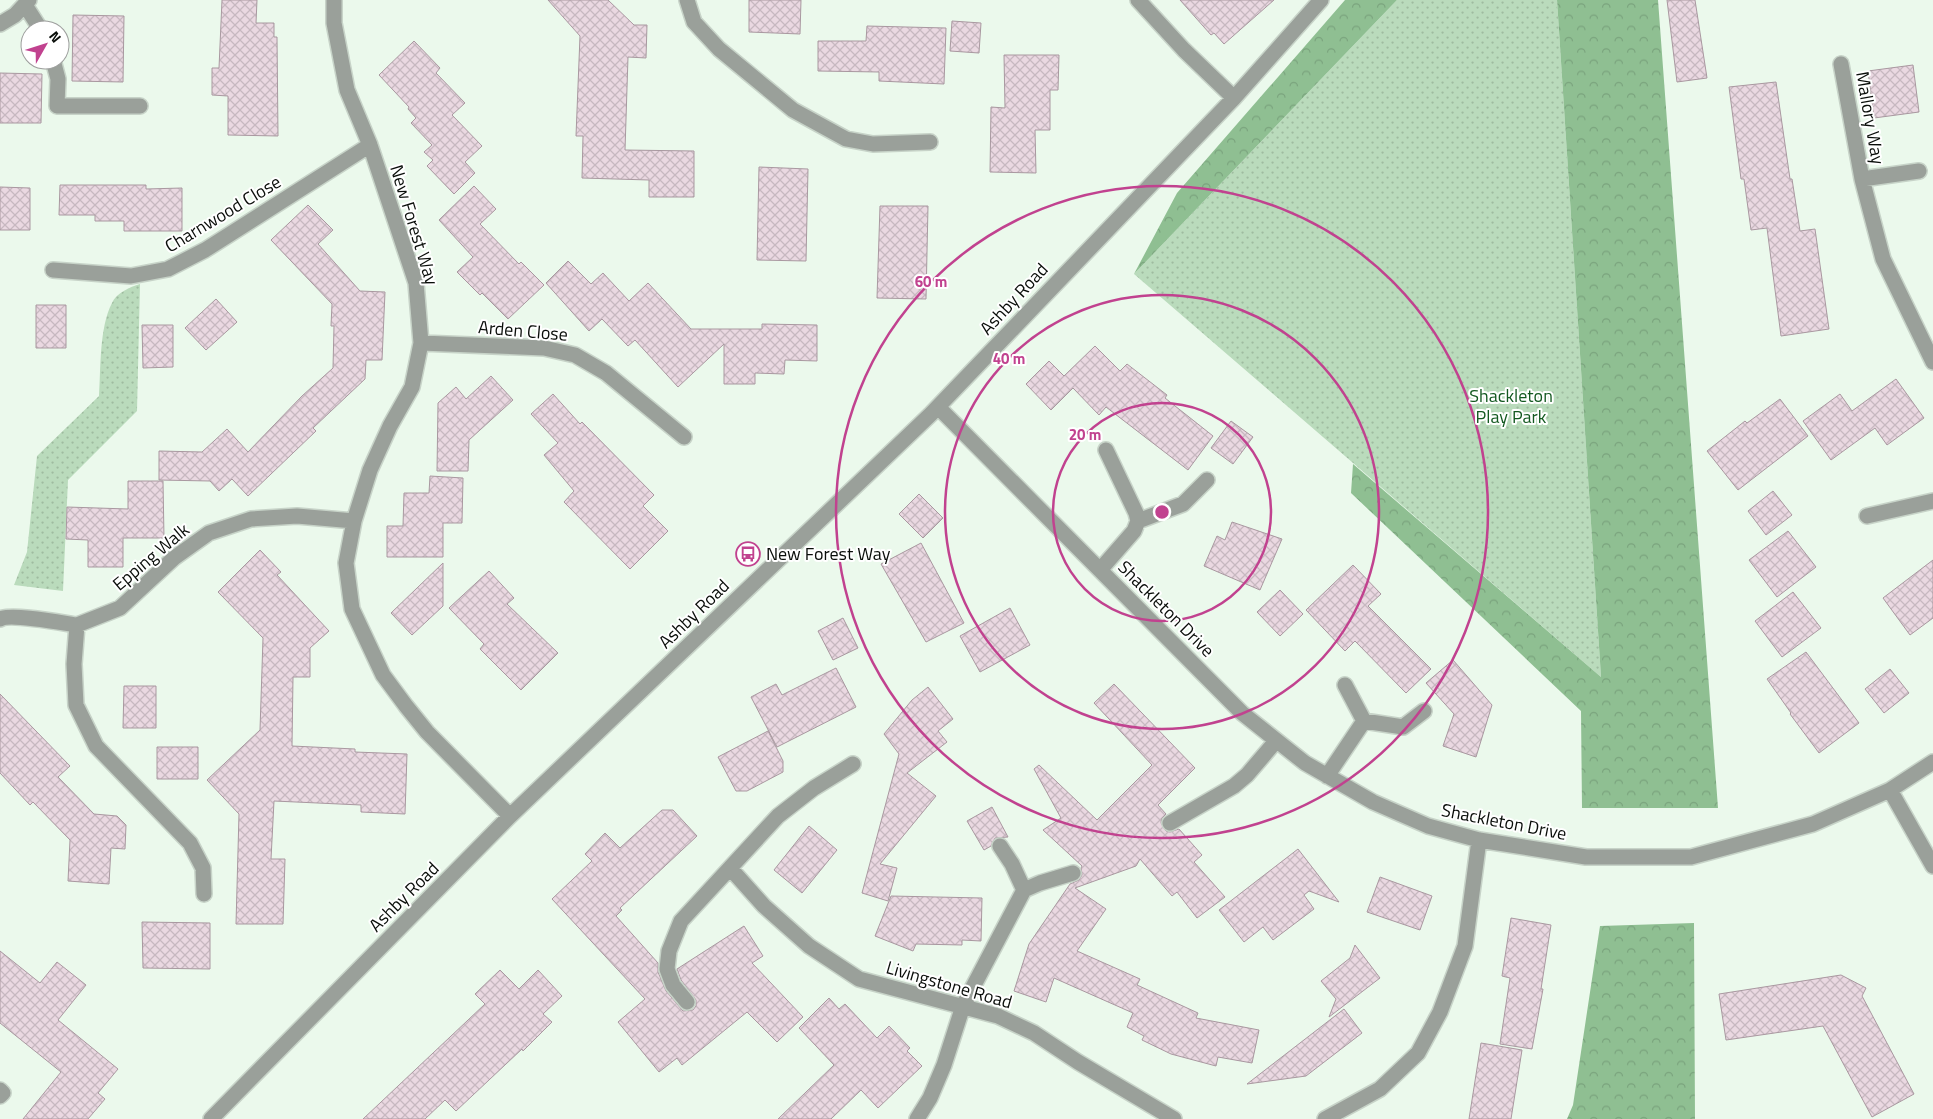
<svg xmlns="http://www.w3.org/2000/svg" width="1933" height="1119" viewBox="0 0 1933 1119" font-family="'Titillium Web',sans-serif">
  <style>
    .grass { fill: url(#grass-dots) }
    .forest { fill: url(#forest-crowns) }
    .building { fill: url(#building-cross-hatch); stroke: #a998a0 }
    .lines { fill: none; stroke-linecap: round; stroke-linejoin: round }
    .minor-casing { stroke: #c7d3c8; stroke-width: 18 }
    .minor { stroke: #9aa09a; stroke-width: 15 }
    .ring { fill: none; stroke: #c1428f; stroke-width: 2.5 }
    .labels { text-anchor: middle; stroke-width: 4; stroke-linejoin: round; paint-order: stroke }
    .street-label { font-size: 18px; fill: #090d09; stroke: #fff }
    .park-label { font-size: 18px; fill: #135920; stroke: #fff }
    .poi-label { font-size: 18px; fill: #090d09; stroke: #fff; text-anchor: start }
    .centre { fill: #c1428f; stroke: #fff; stroke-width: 2.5 }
    .ring-label { font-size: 15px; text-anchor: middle; font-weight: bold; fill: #c1428f; stroke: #fff; stroke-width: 4; stroke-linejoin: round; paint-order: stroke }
  </style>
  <defs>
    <pattern id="grass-dots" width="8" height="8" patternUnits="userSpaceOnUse" patternTransform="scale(1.25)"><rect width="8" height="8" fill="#badbbc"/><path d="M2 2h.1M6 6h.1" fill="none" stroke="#9fbba0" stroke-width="1.8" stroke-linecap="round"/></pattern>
    <pattern id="forest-crowns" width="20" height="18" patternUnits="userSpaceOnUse" patternTransform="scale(1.25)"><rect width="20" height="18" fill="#8fbf92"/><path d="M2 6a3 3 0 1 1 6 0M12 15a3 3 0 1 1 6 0" fill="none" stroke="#7aa37d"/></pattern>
    <pattern id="building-cross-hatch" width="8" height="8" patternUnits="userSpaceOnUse" patternTransform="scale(1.25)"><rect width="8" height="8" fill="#ead8e1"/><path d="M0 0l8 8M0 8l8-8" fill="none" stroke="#c7b8c0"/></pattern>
  </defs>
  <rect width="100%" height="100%" fill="#ebf9ec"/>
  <!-- grass -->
  <path class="grass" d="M1397 0H1557L1601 677 1134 274Z
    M140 284 137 411 68 480 63 591 14 585 27 552 37 456 99 396C101 369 99 328 112 303 116 293 130 287 140 284Z"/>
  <!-- forest -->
  <path class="forest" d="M1345 0H1397L1134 274 1177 193Z
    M1557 0H1658L1718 808H1582L1581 711 1351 493 1353 464 1601 677Z
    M1694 923 1695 1119H1567L1573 1105 1600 926Z"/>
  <!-- building -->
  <path class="building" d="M222 0H257L256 23H274V37H277L278 136 228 135V96L212 95V68H219Z
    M548 0H608L634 25H647L646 58 628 57 625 150 694 151V197H649V180L582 178 583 136H576L580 36Z
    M749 0H801L800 34 749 32Z
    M1180 0H1274L1224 44 1214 33 1211 35Z
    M1667 0H1695L1707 78 1677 82Z
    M73 15 124 16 123 82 72 81Z
    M952 21 981 23 979 53 950 51Z
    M867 26 946 28 944 84 879 81V72L818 71V41H866Z
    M414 41 440 68 436 73 465 103 452 115 482 146 465 162 475 173 454 194 427 166 433 160 424 152 432 145 411 123 416 118 408 109 409 107 379 75Z
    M1004 55H1059L1058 90H1050V130H1035L1036 173 990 172 991 107 1005 108Z
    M1913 65 1919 112 1874 118 1868 71Z
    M0 73 42 74 41 123H0Z
    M1776 82 1790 179H1792L1800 231 1815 229 1829 329 1781 336 1767 228 1751 230 1744 179H1741L1729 87Z
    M759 167 808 169 806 261 757 260Z
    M60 185H146V189L182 188V231H124V221H95V215H59Z
    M474 186 496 209 480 224 519 264 521 262 544 285 508 319 482 293 480 295 457 272 473 257 439 220Z
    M0 187 30 188V230H0Z
    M308 205 333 230 318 244 360 291 385 292 382 360H366L365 379 313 428 316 431 248 496 232 479 219 491 210 481 159 480V451L202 452 227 429 248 452 302 396 333 368 334 326H331L332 304 271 240Z
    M880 206H928L926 299 877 298Z
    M568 261 591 284 603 273 629 301 648 283 691 329H762V324L817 325V361L785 360 784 374 755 373V384H724V344L678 387 635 340 628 346 602 319 589 331 546 283Z
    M216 299 237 322 206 350 185 328Z
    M36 305H66V348H36Z
    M142 325H173V367L143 368Z
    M1095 346 1120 371 1127 364 1167 395 1165 398 1213 436 1188 470 1106 407 1099 415 1073 388 1051 410 1026 384 1049 361 1064 376Z
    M491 376 513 400 469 440 468 471H437L438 403 456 387 466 399Z
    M1896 379 1924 418 1887 445 1875 428 1831 460 1803 421 1840 394 1852 411Z
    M553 394 580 424 582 422 654 495 643 506 668 531 630 569 564 502 574 491 544 455 558 443 531 414Z
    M1780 399 1808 436 1738 490 1707 451 1745 421 1747 423Z
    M1231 421 1253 437 1233 464 1211 448Z
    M430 476 463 478 462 523H443V557H387V526H403L404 493H429Z
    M128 481H163L164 538H123V567H88V540L66 539 67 507 128 509Z
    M1773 491 1792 515 1766 535 1748 511Z
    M919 494 943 518 923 538 899 514Z
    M1232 522 1282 539 1260 590 1204 566 1217 536 1225 540Z
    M1788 531 1816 567 1777 597 1749 560Z
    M921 543 964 623 926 642 881 564Z
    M260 550 281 572 277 575 329 631 310 648V677H293L292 746 355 749V752L407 754 405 814 361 812V805L274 801 271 859H285L283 924H236L239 814 207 780 260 730 263 638 218 592Z
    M1933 560V618L1910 635 1883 598Z
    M443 563V606L412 635 391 613Z
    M1353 565 1381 594 1368 606 1431 669 1406 693 1355 641 1345 651 1306 610Z
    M489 571 514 598 507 604 558 653 521 690 480 649 484 644 449 608Z
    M1280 590 1303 614 1280 636 1257 612Z
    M1793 592 1821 628 1782 657 1755 621Z
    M1010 608 1030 645 980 672 960 636Z
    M843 618 858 648 833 660 818 631Z
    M1806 652 1859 723 1819 753 1790 714 1791 713 1767 679Z
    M1453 660 1492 705 1476 757 1443 746 1454 714 1426 683Z
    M836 668 856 707 777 747 751 697 776 684 782 695Z
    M1890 669 1909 693 1884 713 1865 689Z
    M1114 684 1195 768 1158 805 1166 814 1162 818 1161 823 1166 831 1170 832 1179 829 1202 855 1194 862 1225 897 1197 918 1177 892 1172 896 1140 859 1136 866 1075 888 1106 909 1077 951 1140 979 1137 985 1198 1013 1196 1018 1259 1030 1252 1063 1218 1057 1216 1066 1171 1054 1142 1040 1144 1036 1127 1027 1133 1013 1054 978 1046 1002 1014 991 1029 944 1070 884 1079 880 1082 875 1081 868 1082 866 1043 830 1061 818 1034 769 1039 765 1097 820 1152 765 1094 703Z
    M124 686H156V728H123Z
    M928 687 953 719 938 731 947 742 907 773 936 796 880 864 897 868 888 901 862 893 899 754 884 734 912 700Z
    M0 694 70 766 58 777 94 814 117 816 126 825 125 849 111 848 109 884 68 881 70 840 33 802 30 805 0 773Z
    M768 731 783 761V772L747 791H736L718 757Z
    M157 747H198V779H157Z
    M992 807 1008 837 995 838 991 846 984 850 967 821Z
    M662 810H673L697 836 620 908 622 910 616 916 658 963V972L666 991 683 1011 693 1010 696 1006V1000L681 980 677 969 744 926 763 956 752 963 803 1017 777 1042 747 1012 682 1065 677 1058 659 1072 618 1022 645 999 552 899 592 861 585 854 605 833 620 848Z
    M809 826 837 850 802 893 774 870Z
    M1298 849 1339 902 1309 891 1304 895 1314 909 1273 940 1263 927 1244 942 1219 910Z
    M1380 877 1432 896 1420 930 1367 912Z
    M891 896 982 898 981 941 962 940V945L916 944 913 951 875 936Z
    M1511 918 1551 925 1541 989H1543L1532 1049 1500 1044 1510 978 1502 976Z
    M142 922 210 923V969L143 968Z
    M1355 945 1380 978 1329 1017 1336 999 1321 981 1350 958Z
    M0 951 40 983 57 962 86 985 58 1020 118 1069 98 1093 105 1099 88 1119H23L61 1072 0 1023Z
    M500 970 519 989 538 970 562 996 543 1014 552 1022 523 1051 522 1049 456 1111 445 1100 425 1119H363L485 1004 475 994Z
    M1841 975 1866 988 1862 996 1914 1094 1872 1117 1823 1026 1726 1040 1719 994Z
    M829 998 839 1009 845 1004 877 1038 889 1026 910 1048 907 1051 922 1066 878 1108 861 1090 831 1119H778L834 1065 799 1028Z
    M1344 1009 1362 1033 1306 1076 1247 1084Z
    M1481 1043 1522 1050 1511 1119H1469Z"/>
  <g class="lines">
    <!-- minor casing -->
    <g class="minor-casing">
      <path id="minor" d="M334 0V23L347 90 370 145 416 283 421 343 412 387 390 426 370 470 354 521 346 563 352 609 383 675 406 706 427 732 510 816
        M687 0 694 22 719 49 793 110 846 139 873 144 930 142
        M1138 0 1184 50 1234 98
        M25 5 41 30
        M0 24 15 15 29 0
        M53 60 58 79 57 106H140
        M1841 64 1862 179 1883 259 1933 362
        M1862 179 1919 171
        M53 270 131 276 168 269 205 250 370 145
        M421 343 544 348 575 355 606 373 684 437
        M938 407 1242 713 1305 763 1373 802 1428 826 1479 840 1586 857H1691L1813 824 1890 790 1933 762
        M1867 516 1933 501
        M1138 521 1183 504 1207 480
        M1100 570 1134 531 1138 521 1136 513 1106 450
        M0 619C10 613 63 623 77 625
        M1364 721 1403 727 1424 711
        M1327 776 1364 721 1345 685
        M1890 790 1933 866
        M1170 823 1234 786 1247 775 1276 741
        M1000 846 1012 864 1024 890
        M730 868 764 906 809 946 859 979 998 1016 1034 1033 1078 1062 1174 1119
        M204 894 203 868 190 843 96 746 76 705 74 664 77 625 120 608 174 558 209 533 251 519 297 516 354 521
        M687 1002 673 985 667 969 669 951 681 921 778 816 814 788 853 764
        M0 1090 3 1093 0 1096
        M211 1119 510 816 931 414 1234 98 1321 0
        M917 1119 930 1098 944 1065 963 1006 1024 890 1040 883 1073 873
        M1325 1119 1380 1089 1418 1053 1440 1012 1465 946 1479 840"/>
    </g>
    <!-- minor -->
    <use href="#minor" class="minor"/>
  </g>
  <!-- distance rings -->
  <g class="ring">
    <circle cx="1162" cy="512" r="109"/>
    <circle cx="1162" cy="512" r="217"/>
    <circle cx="1162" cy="512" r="326"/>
  </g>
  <!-- icons -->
  <defs>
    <g id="bus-ring" transform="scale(1.25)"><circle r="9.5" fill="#fff" stroke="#c1428f" stroke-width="1.5"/><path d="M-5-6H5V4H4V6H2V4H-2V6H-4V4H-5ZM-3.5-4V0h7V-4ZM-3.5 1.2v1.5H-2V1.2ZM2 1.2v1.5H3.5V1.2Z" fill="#c1428f"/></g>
  </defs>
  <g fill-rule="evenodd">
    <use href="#bus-ring" x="748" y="554"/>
  </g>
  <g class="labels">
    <!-- street labels -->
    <g class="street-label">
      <text transform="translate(1870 118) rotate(80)" y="6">Mallory Way</text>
      <text transform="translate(223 214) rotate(-31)" y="6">Charnwood Close</text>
      <text transform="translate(414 225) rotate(73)" y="6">New Forest Way</text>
      <text transform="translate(1014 299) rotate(-47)" y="6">Ashby Road</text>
      <text transform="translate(523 331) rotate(5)" y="6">Arden Close</text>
      <text transform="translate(151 557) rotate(-40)" y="6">Epping Walk</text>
      <text transform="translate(1166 609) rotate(45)" y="6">Shackleton Drive</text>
      <text transform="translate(694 614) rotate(-44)" y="6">Ashby Road</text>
      <text transform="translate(1504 822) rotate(11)" y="6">Shackleton Drive</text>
      <text transform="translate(404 897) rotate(-45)" y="6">Ashby Road</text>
      <text transform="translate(949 985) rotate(16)" y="6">Livingstone Road</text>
    </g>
    <!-- park labels -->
    <g class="park-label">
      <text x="1511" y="402">Shackleton<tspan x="1511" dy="21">Play Park</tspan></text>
    </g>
    <!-- poi labels -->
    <g class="poi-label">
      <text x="766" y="560">New Forest Way</text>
    </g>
  </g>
  <circle cx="1162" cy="512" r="8" class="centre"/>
  <g class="ring-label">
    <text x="931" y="287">60 m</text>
    <text x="1009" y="364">40 m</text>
    <text x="1085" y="440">20 m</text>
  </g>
  <!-- north arrow -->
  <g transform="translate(45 45) rotate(51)"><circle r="24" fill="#ffffff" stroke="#9d9e9d"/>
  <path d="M0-4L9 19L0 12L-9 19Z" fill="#c1428f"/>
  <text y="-8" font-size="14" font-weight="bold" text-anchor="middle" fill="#090d09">N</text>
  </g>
</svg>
